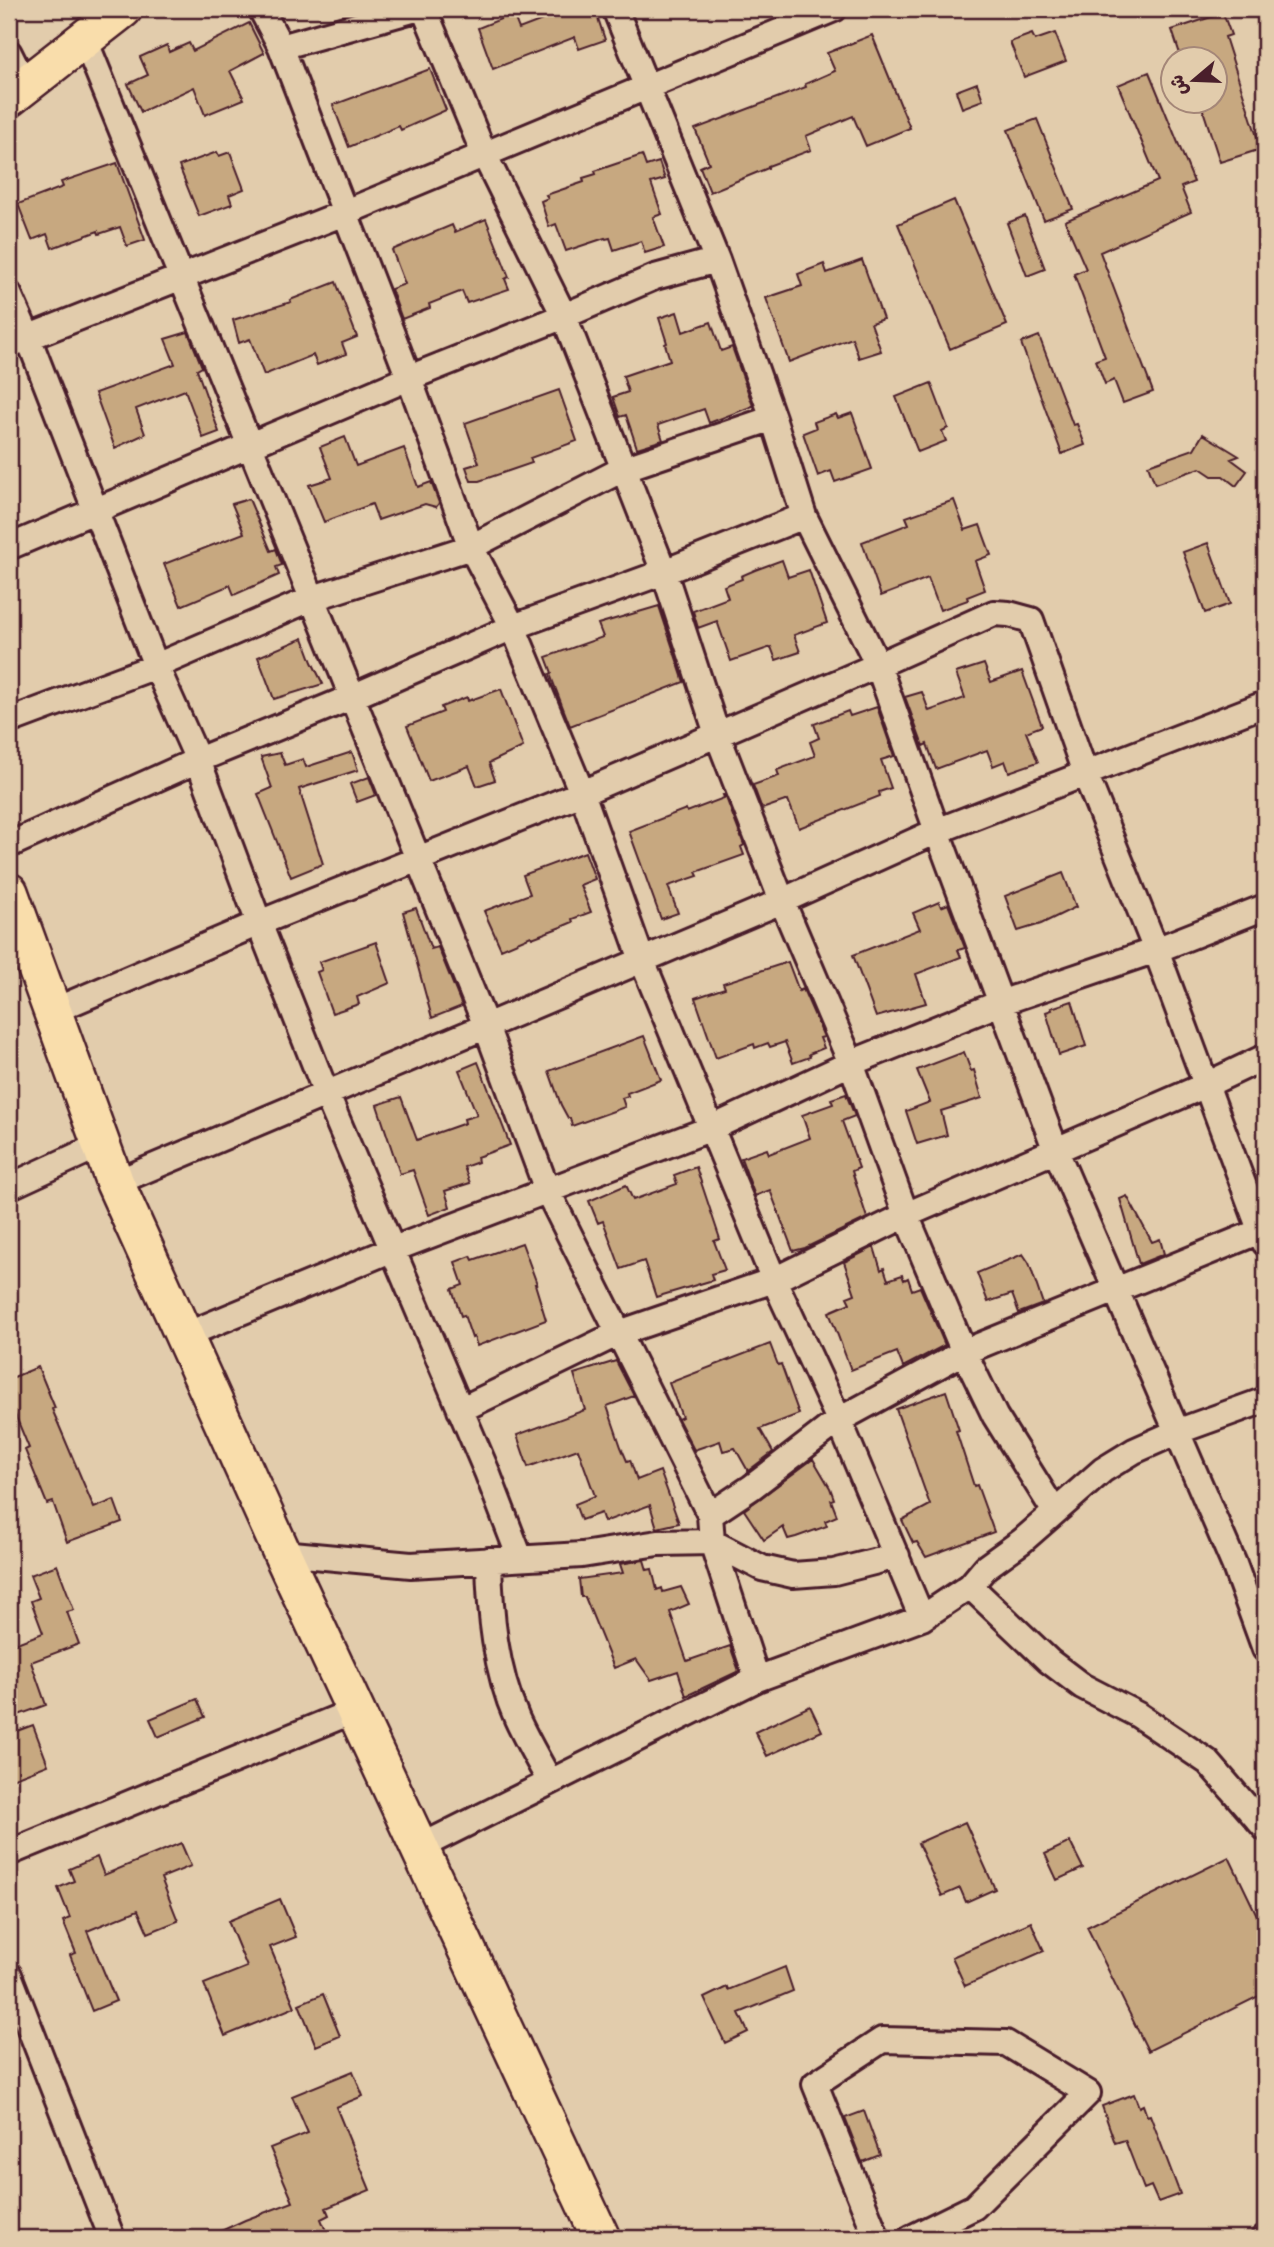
<svg xmlns="http://www.w3.org/2000/svg" width="1274" height="2247" viewBox="0 0 1274 2247" font-family="Caveat,'Playpen Sans Arabic',sans-serif">
  <style>
    .building { fill: #c7a880; stroke: #4a1f2b; stroke-width: 2 }
    .lines { fill: none; stroke-linecap: round; stroke-linejoin: round }
    .minor-casing { stroke: #4a1f2b; stroke-width: 30 }
    .highway-casing { stroke: #4a1f2b; stroke-width: 42 }
    .minor { stroke: #e2ccac; stroke-width: 24 }
    .highway { stroke: #f9ddab; stroke-width: 37 }
  </style>
  <rect width="100%" height="100%" fill="#e2ccac"/>
  <filter id="ink" filterUnits="userSpaceOnUse"><feTurbulence type="fractalNoise" baseFrequency=".0143" numOctaves="2"/><feDisplacementMap in="SourceGraphic" scale="14" xChannelSelector="R" yChannelSelector="G"/><feConvolveMatrix kernelMatrix="1 2 1 2 8 2 1 2 1" color-interpolation-filters="sRGB"/></filter>
  <g filter="url(#ink)">
    <!-- building -->
    <path class="building" d="M571 9H595L605 40 579 49 575 37 493 69 478 28 513 14 519 29Z
      M1223 13 1231 35 1225 37 1261 149 1220 162 1202 107 1214 102V60H1182L1172 30Z
      M249 23 264 53 230 71 244 99 205 115 194 87 141 112 128 84 148 75 140 57 167 45 169 52 189 43 193 51Z
      M1055 33 1066 61 1024 77 1010 42 1032 34 1035 40Z
      M872 35 910 128 866 146 853 116 806 136 811 150 768 166V168L710 192 700 167 709 163 695 129 806 87 805 84 835 71 827 53Z
      M430 69 446 110 401 130 399 126 349 147 333 105Z
      M1149 72 1194 182 1181 187 1191 212 1100 252 1153 392 1123 403 1114 380 1105 384 1096 360 1105 357 1074 274 1086 269 1065 221 1158 181 1118 85Z
      M977 83 983 100 962 108 956 91Z
      M1037 119 1073 209 1044 220 1008 130Z
      M217 152 219 156 230 152 244 189 229 195 232 204 199 216 179 166Z
      M642 155 646 166 659 162 665 179 651 183 662 214 653 217 664 247 645 253 641 241 614 250 610 238 606 239 605 238 566 251 556 224 549 227 541 201 548 198 546 195 584 182 583 178 596 174 595 171Z
      M117 163 145 240 127 246 120 227 99 234 98 231 52 248 47 234 32 240 18 204 63 187 61 182Z
      M954 200 1007 325 950 349 898 224Z
      M1025 216 1045 269 1027 276 1007 223Z
      M486 219 509 277 505 279 509 289 467 303 462 291 429 304 430 308 402 319 391 289 405 284 392 250 452 225 455 232Z
      M862 260 883 319 871 323 881 351 859 358 852 338 789 362 766 298 802 286 798 274 824 264 827 273Z
      M336 282 357 337 342 343 346 354 317 365 313 355 264 375 250 339 239 343 233 320 291 302 290 300Z
      M677 312 683 332 711 322 721 351 732 347 753 406 709 423 704 409 658 425 663 440 637 448 626 415 620 417 613 397 628 392 623 376 670 360 665 344 667 343 659 318Z
      M188 332 202 367 197 370 219 432 203 438 185 390 136 409 145 434 115 448 95 393 175 364 165 339Z
      M1039 336 1073 425 1077 424 1085 445 1062 454 1021 343Z
      M931 383 948 428 942 431 946 441 918 452 896 397Z
      M559 390 577 441 530 458 532 463 479 481H471L466 467 479 463 465 423Z
      M852 413 872 469 835 482 831 471 818 476 803 433 816 428 814 422 836 414 838 418Z
      M1203 434 1239 456 1231 459 1247 471 1236 486 1223 476H1212L1200 468 1155 484 1148 465 1194 449Z
      M345 437 356 466 404 448 418 487 431 482 439 503 436 507 425 504 378 520 372 504 324 522 309 485 332 478 320 447Z
      M249 499 271 551 276 549 282 565 276 567 279 575 234 595 230 585 181 606 164 564 244 533 232 504Z
      M954 500 965 530 980 525 991 555 975 561 985 590 967 597 968 600 940 610 928 578 881 596 862 542 909 524 906 517Z
      M1208 543 1230 604 1205 613 1183 552Z
      M782 560 788 577 809 570 827 623 794 635 800 652 776 660 771 647 731 661 717 621 698 628 693 611 728 598 724 586 742 579 741 576 755 570Z
      M659 606 684 682 570 726 550 674 552 673 546 657 603 637 598 624Z
      M303 638 312 662 323 684 274 699 258 657Z
      M984 664 991 682 1022 671 1042 726 1026 732 1038 762 1009 772 1005 761 993 766 987 750 936 769 927 744 923 746 905 697 922 692 929 711 965 698 956 673Z
      M501 689 523 747 489 763 495 780 477 786 469 766 429 781 407 726 443 712 441 707 467 697 468 701Z
      M877 707 894 756 881 760 891 788 879 792 880 796 799 828 788 800 762 809 753 785 779 776 777 770 815 756 810 742 819 738 814 724 848 711 850 716Z
      M352 752 358 770 299 789 323 864 291 877 258 794 272 788 261 757 280 753 285 765 303 759 306 767Z
      M369 777 376 795 357 802 350 784Z
      M723 795H725L744 845 741 847 744 855 696 872 698 876 668 886 678 913 661 919 629 831 686 809 687 812 724 798Z
      M585 852 595 879 580 885 591 912 572 919 573 922 561 927 532 938 531 936 501 949 484 911 530 894 523 875Z
      M1063 873 1076 907 1041 924 1018 931 1005 896Z
      M939 902 941 907 948 904 965 948 958 950 961 957 916 974 926 1003 876 1017 853 955 920 929 913 913Z
      M416 908 431 949 438 947 462 1006 432 1018 403 912Z
      M376 942 390 983 357 997 359 1004 332 1013 317 972 322 970 319 962Z
      M788 962 799 991 803 989 824 1037 820 1038 824 1048 809 1054 810 1057 793 1063 785 1042 770 1047 768 1043 755 1048 754 1044 716 1058 695 998 725 988 723 983Z
      M1072 1001 1086 1046 1059 1055 1046 1012 1052 1010 1051 1008Z
      M644 1036 661 1080 627 1093 628 1096 622 1098 625 1107 572 1126 570 1118H568L561 1105 549 1071Z
      M964 1052 971 1071 974 1070 982 1098 941 1111 947 1135 917 1144 906 1111 930 1102 917 1070Z
      M478 1062 510 1145 477 1157 478 1162 464 1167 470 1183 445 1191 450 1207 429 1215 413 1170 400 1174 377 1105 401 1097 417 1140 465 1123 464 1119 477 1115 459 1070Z
      M846 1094 855 1116 842 1121 859 1168 852 1171 867 1218 805 1248 793 1251 770 1190 755 1196 741 1158 767 1149 769 1154 810 1138 802 1115 833 1104 831 1099Z
      M696 1167 720 1239 714 1241 725 1270 711 1274 713 1280 656 1297 644 1261 621 1269 603 1221 598 1223 589 1201 626 1185 633 1200 677 1184 674 1175Z
      M1127 1196 1152 1242 1160 1239 1164 1254 1139 1264 1120 1199Z
      M522 1243 537 1284H535L546 1320 477 1346 474 1337 472 1338 464 1315 461 1316 452 1289 463 1285 455 1262 471 1256 473 1260Z
      M874 1247 881 1270 884 1268 888 1280 902 1275 904 1280 908 1278 912 1290 920 1287 945 1345 903 1367 897 1352 851 1370 829 1312 850 1303 847 1297 855 1294 844 1262Z
      M1023 1254 1029 1263 1043 1304 1019 1313 1012 1294 988 1302 977 1273Z
      M770 1344 778 1365 781 1364 799 1414 760 1429 773 1452 748 1471 735 1448 723 1451 720 1441 694 1450 678 1419 682 1417 669 1383Z
      M616 1361 634 1396 607 1406 621 1447 627 1461 630 1460 637 1480 660 1471 679 1523 657 1528 650 1505 604 1522 601 1513 581 1520 575 1504 595 1496 578 1449 528 1467 517 1435 585 1410 574 1374Z
      M38 1367 55 1408 52 1409 94 1508 114 1500 122 1522 67 1542 53 1502 47 1504 25 1450 29 1448 9 1400V1379Z
      M946 1391 959 1430 956 1431 974 1486 977 1485 994 1532 926 1557 917 1542 913 1543 902 1520 930 1505 896 1409Z
      M813 1459 830 1488 834 1499 831 1500 837 1516 825 1521 827 1526 796 1537 788 1539 783 1527 764 1540 744 1510Z
      M644 1560 647 1570 652 1569 657 1590 662 1588 663 1592 681 1587 689 1604 670 1612 687 1661 730 1646 739 1671 686 1696 678 1671 651 1680 636 1659 614 1668 585 1597H581L579 1579 623 1573 620 1564Z
      M57 1565 74 1610 67 1612 79 1644 31 1662 46 1705 13 1717 9 1705V1646L43 1633 31 1601 39 1598 30 1575Z
      M197 1699 205 1717 158 1737 150 1719Z
      M810 1706 822 1731 767 1756 755 1732Z
      M33 1725 48 1765 9 1780V1734Z
      M965 1822 995 1889 966 1902 960 1888 942 1896 918 1843Z
      M1070 1842 1083 1868 1057 1880 1045 1854Z
      M181 1843 191 1866 161 1878 178 1921 148 1933 138 1910 87 1931 116 2001 92 2011 70 1955 76 1953 63 1921 70 1918 58 1888 74 1881 69 1869 97 1857 104 1875Z
      M1229 1857 1265 1932V1993L1148 2051 1087 1927Z
      M280 1899 296 1937 270 1947 295 2007 225 2036 204 1984 247 1967 228 1921Z
      M1031 1922 1044 1951 965 1986 952 1957Z
      M785 1967 793 1991 739 2013 748 2032 725 2043 704 1998 727 1987 728 1990Z
      M323 1994 340 2036 316 2046 299 2004Z
      M353 2071 363 2096 336 2107 370 2190 326 2208 329 2215 321 2219 329 2238H206L245 2220 293 2202 270 2148 308 2133 292 2096Z
      M1134 2094 1139 2107 1143 2105 1147 2116 1150 2115 1180 2194 1158 2202 1151 2186 1144 2189 1125 2140 1115 2143 1102 2106Z
      M864 2111 880 2155 862 2162 845 2118Z"/>
    <g class="lines">
      <!-- minor casing -->
      <g class="minor-casing">
        <path id="minor" d="M261 9 281 47 409 378 471 547 513 627 582 793 642 960 774 1280 839 1420 922 1618
          M424 9 484 154 564 316 664 572 717 734 782 901 851 1063 906 1215 964 1352 995 1416 1055 1512
          M615 9 717 260 773 418 804 516 878 665 937 831 1056 1151 1234 1564 1265 1649
          M85 40 486 1026 547 1190 710 1515 712 1542 757 1679
          M281 47 416 9
          M9 53 25 85
          M9 294 28 337 156 666 198 760 259 923 326 1093 487 1472 520 1558
          M9 345 344 213 834 9
          M9 547 409 378 564 316 655 277 717 260
          M9 721 156 666 313 598 471 547 623 469 773 418
          M9 845 198 760 352 697 513 627 664 572 804 516
          M53 1011 259 923 582 793 878 665 994 613 1009 614 1031 620 1085 773 1156 950 1265 1243
          M115 1183 782 901 937 831 1265 704
          M9 1187 100 1145
          M183 1336 391 1250 712 1128 851 1063 1000 1003 1156 950 1265 907
          M460 1410 619 1333 774 1280 906 1215 1206 1085 1265 1057
          M710 1515 752 1487 839 1420 964 1352 1265 1229
          M282 1553 411 1565 582 1555 658 1543 712 1542 762 1568 793 1575 834 1572 897 1556
          M489 1560C490 1614 495 1669 517 1719 527 1741 539 1761 550 1782
          M970 1586 1049 1661 1082 1686 1138 1715 1208 1762 1265 1828
          M420 1847 757 1679 922 1618 970 1586 986 1567 1022 1541 1103 1470 1134 1451 1179 1431 1265 1400
          M9 1853 356 1710
          M9 1975 112 2238
          M877 2238 815 2084 882 2040 1006 2043 1088 2093 974 2207 911 2238
          M1264 2238H1265"/>
      </g>
      <!-- highway casing -->
      <g class="highway-casing">
        <path id="highway" d="M9 98 123 9
          M9 892 115 1183 282 1553 601 2238"/>
      </g>
      <!-- minor -->
      <use href="#minor" class="minor"/>
      <!-- highway -->
      <use href="#highway" class="highway"/>
    </g>
  </g>
  <!-- margin -->
  <rect width="1274" height="2247" fill="none" stroke="#e2ccac" stroke-width="35"/>
  <rect x="18" y="18" width="1239" height="2212" fill="none" stroke="#4a1f2b" stroke-width="2.5" filter="url(#ink)"/>
  <!-- north arrow -->
  <g transform="translate(1194 80) rotate(251)"><circle r="33" fill="#e2ccac" stroke="#a58778" stroke-width="2"/>
  <path d="M0-5L12 26L0 18L-12 26Z" fill="#4a1f2b"/>
  <text y="-10" font-size="19" font-weight="bold" text-anchor="middle" fill="#4a1f2b">ش</text>
  </g>
</svg>
